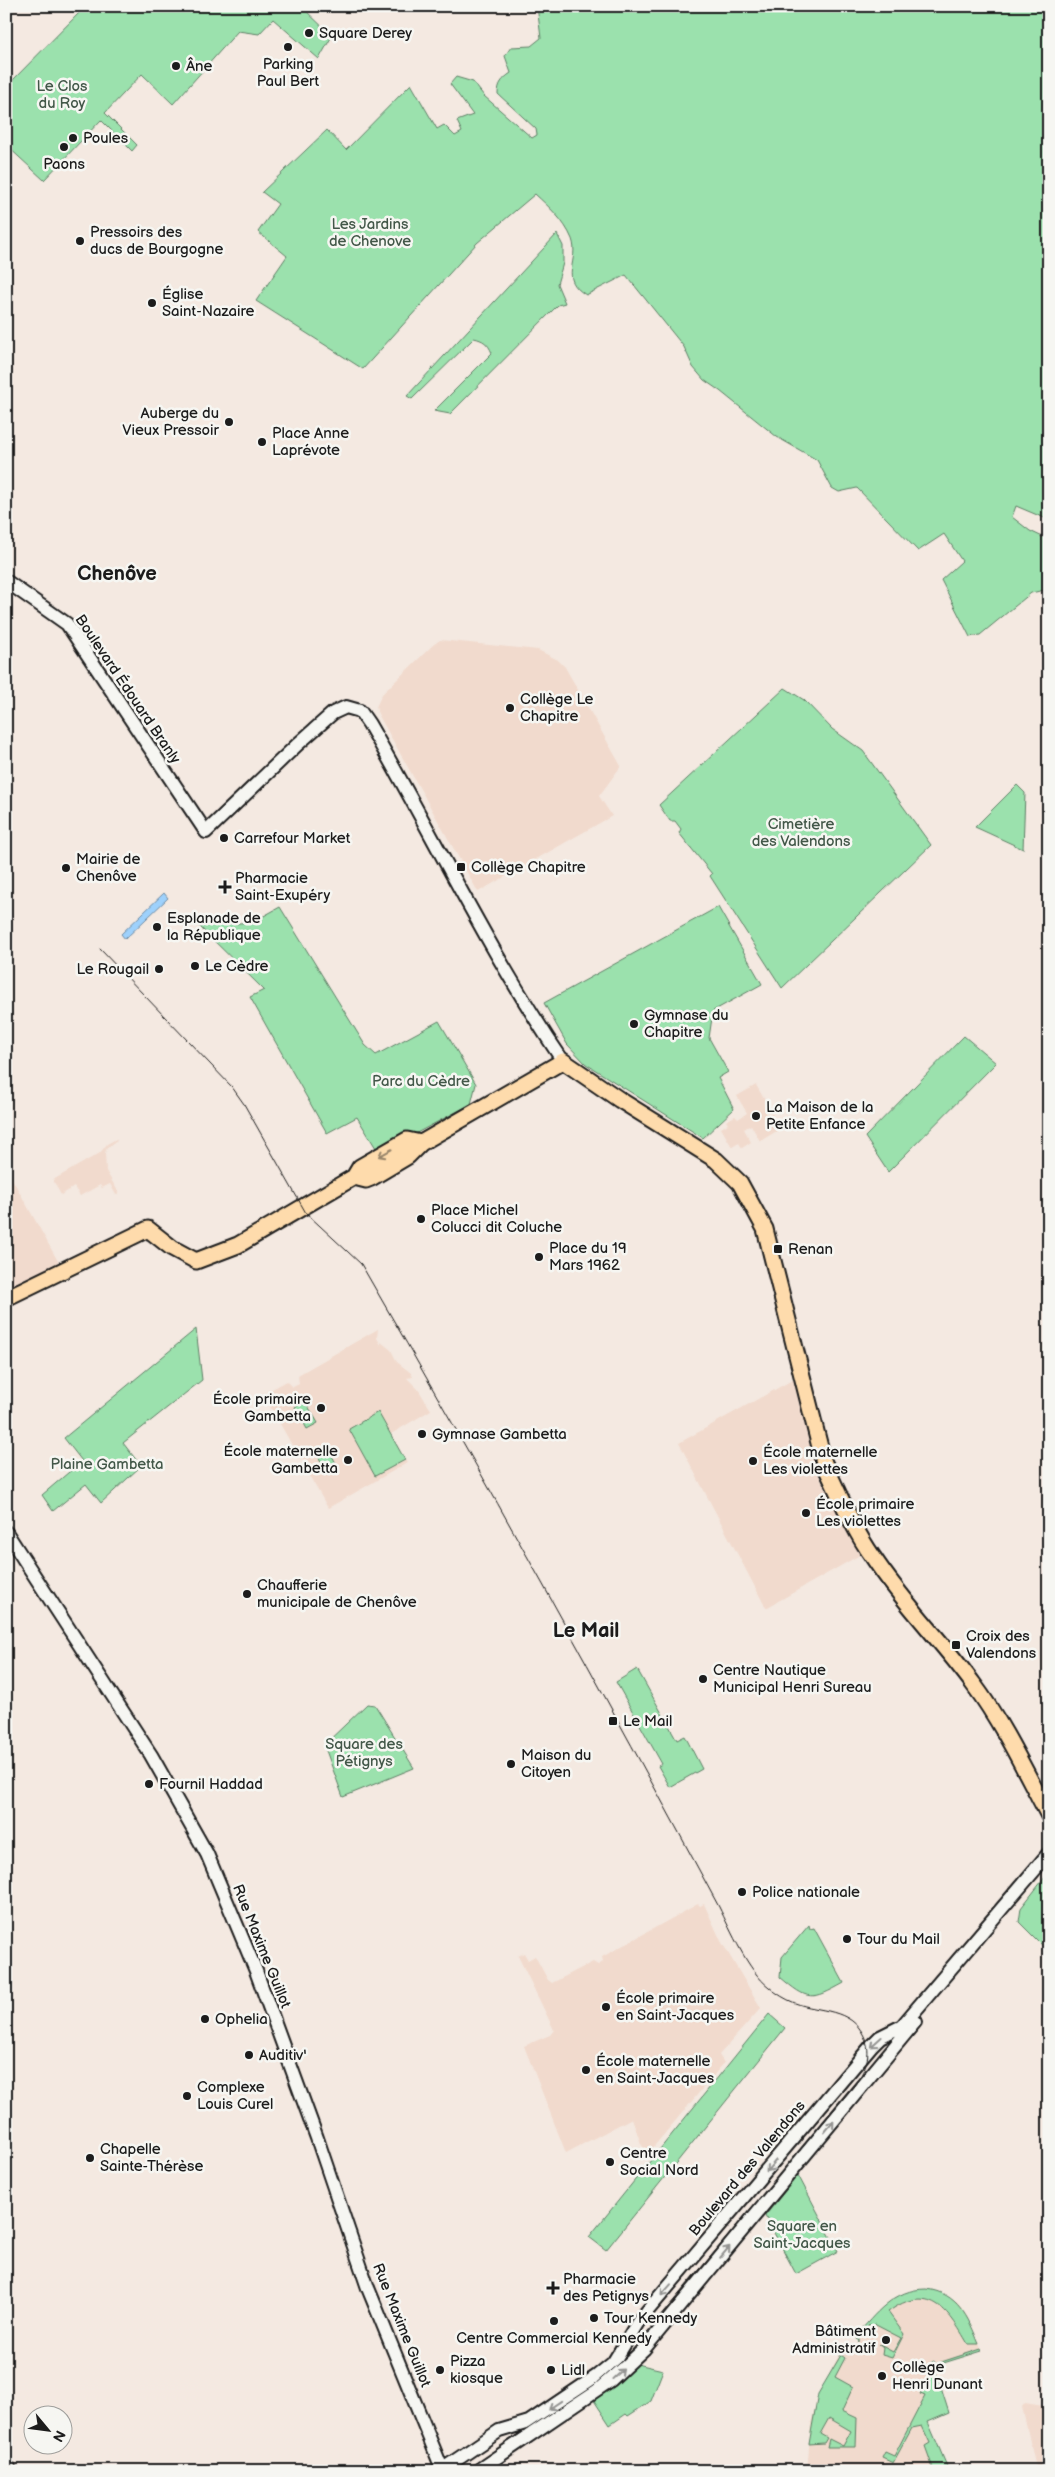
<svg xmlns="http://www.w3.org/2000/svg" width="1055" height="2477" viewBox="0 0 1055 2477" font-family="'Balsamiq Sans',sans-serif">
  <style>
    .built { fill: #f1dacd }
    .green { fill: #9be1ad; stroke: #5c7e64 }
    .water { fill: #9ed1fc; stroke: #6a89a2 }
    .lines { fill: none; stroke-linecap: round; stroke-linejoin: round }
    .minor-casing { stroke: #1c1c1c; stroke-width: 16 }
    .major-casing { stroke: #1c1c1c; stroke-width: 19 }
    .minor { stroke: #f6f6f2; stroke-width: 12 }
    .major { stroke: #fedbac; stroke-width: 15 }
    .tram { stroke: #1c1c1c; stroke-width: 1 }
    .oneway { stroke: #98856b }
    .oneway2 { stroke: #949492 }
    .poi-dot { fill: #1c1c1c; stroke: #f6f6f2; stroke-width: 2 }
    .labels { text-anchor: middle; stroke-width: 5; stroke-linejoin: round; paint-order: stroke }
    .poi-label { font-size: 15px; fill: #1c1c1c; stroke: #f6f6f2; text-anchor: start }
    .park-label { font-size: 15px; fill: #425748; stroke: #f6f6f2 }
    .street-label { font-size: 15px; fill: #1c1c1c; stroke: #f6f6f2 }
    .district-label { font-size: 20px; font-weight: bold; fill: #1c1c1c; stroke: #f6f6f2 }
  </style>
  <rect width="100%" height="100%" fill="#f4e9e1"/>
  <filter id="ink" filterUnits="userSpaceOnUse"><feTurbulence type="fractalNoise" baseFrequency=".02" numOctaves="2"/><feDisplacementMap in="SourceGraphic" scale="10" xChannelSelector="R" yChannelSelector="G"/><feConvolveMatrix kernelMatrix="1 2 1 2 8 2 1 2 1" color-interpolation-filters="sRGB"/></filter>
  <g filter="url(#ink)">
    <!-- built -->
    <path class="built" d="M440 640 538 650 558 660 565 667 621 766 599 796 612 816 478 892 378 714 376 707 382 694 433 645Z
      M756 1085 773 1114 769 1118 777 1131 760 1141 751 1125 744 1129 751 1142 742 1148 739 1143 732 1147 721 1128 728 1124 726 1121 735 1116 738 1119 747 1113 737 1096Z
      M116 1139 117 1141 107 1148 105 1153 106 1171 119 1193 116 1195 110 1184 102 1188 100 1185 80 1196 74 1187 61 1195 53 1180 100 1153 107 1144Z
      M6 1168 59 1263 6 1289Z
      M378 1329 377 1338 381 1345V1342L391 1350 397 1362 411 1373 413 1377 407 1378 418 1389 431 1410 391 1434 407 1463 328 1508 306 1470 310 1465 307 1460 300 1459 263 1394 287 1381 293 1387 299 1384 298 1375Z
      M794 1379 819 1476 860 1555 766 1608 679 1443Z
      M698 1904 700 1906 704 1904 721 1941 761 2008 719 2055 724 2063 650 2151 648 2153 641 2144 632 2118 566 2153 524 2046 550 2035 554 2030 518 1956 524 1953 528 1960 535 1956 548 1980 552 1983 593 1962 598 1965 603 1962 602 1957Z
      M919 2290 937 2291 957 2302 968 2318 982 2351 934 2366 949 2413 928 2422 949 2471H807L811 2424 817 2398 837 2359 847 2348 854 2351 859 2342 856 2336 884 2306 903 2294Z
      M1025 2403 1049 2407V2471H1037L1022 2407Z"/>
    <!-- green -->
    <path class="green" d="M86 6H301L332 36 319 59 273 19 259 34 238 31 173 104 142 74 105 113 137 145 132 151 101 120 44 180 6 145V87Z
      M537 6H1049V520L1016 506 1012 517 1030 531 1049 540V589L1031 593 980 635 970 637 941 580 962 561 944 534 918 551 857 488 839 492 832 488 817 460 777 437 720 391 704 380 693 367 684 347 626 275 586 295C558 278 580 261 572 239 564 220 549 207 535 194L477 243 363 369 256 301 287 256 258 232 278 204 262 192 327 130 346 150 411 84 437 129 444 125 455 136 462 132 457 121 473 115 450 84 456 77 473 82 484 96 532 138 537 135 536 129 498 94C498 84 502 79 511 73L505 56 511 47 531 46 541 38Z
      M557 234 563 246V263L557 284 565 303 558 305 450 414 434 411 492 353C488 343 483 340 474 338L412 399 407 396Z
      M785 688 804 700 832 729 863 751 931 845 782 988 710 876 712 874 679 833 681 829 675 821H670L659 805Z
      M1017 785 1025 793 1023 849 975 827Z
      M280 907 365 1045 376 1055 439 1021 476 1084 471 1104 379 1153 357 1117 327 1133 250 997 264 990 199 926 253 922Z
      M718 907 762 984 713 1011 709 1038 728 1072 718 1078 734 1109 703 1138 586 1064 567 1044 544 1003Z
      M964 1036 996 1063 888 1172 865 1137Z
      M196 1329 202 1380 123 1443 141 1466 101 1503 86 1484 53 1511 42 1495 82 1461 64 1438Z
      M305 1401 318 1423 307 1429 295 1407Z
      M378 1412 405 1460 375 1476 349 1429Z
      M327 1446 339 1469 328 1475 316 1452Z
      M637 1669 677 1740 685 1736 702 1769 670 1787 658 1766 662 1764 616 1682Z
      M367 1704 375 1705 414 1768 343 1797 324 1745Z
      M1049 1872V1944L1045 1948 1019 1922 1021 1908Z
      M809 1925 810 1929 814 1928 844 1983C812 2001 808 2001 780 1977L782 1957Z
      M769 2014 785 2028 606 2250 589 2237Z
      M798 2175 838 2251 796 2274 765 2216Z
      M926 2289C958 2293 968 2317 979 2344H968C948 2309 929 2282 888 2312L904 2334 892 2358 882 2355 883 2348 878 2344 893 2352 901 2338 874 2324 872 2326 869 2325 859 2338V2342L856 2336C875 2314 894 2289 926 2289Z
      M981 2349 982 2351 934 2366 949 2413 928 2422 949 2471H934L925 2446 930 2443 922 2426 912 2428 893 2463 882 2458 885 2452 894 2456 925 2396 920 2394 932 2372 925 2366 934 2361 935 2364Z
      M841 2355 845 2358 835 2377 853 2387 842 2411 857 2418 856 2447H827L829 2439 843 2446 851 2431 829 2418 820 2434 827 2438 824 2443 809 2444 818 2394Z
      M637 2364 663 2370 651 2401 628 2416 626 2414 610 2425 593 2399Z"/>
    <!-- water -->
    <path class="water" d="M164 893 168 898 125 939 121 934Z"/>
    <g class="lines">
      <!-- minor casing -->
      <g class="minor-casing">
        <path id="minor" d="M6 581 67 624 206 832 298 744 333 713 346 707 360 711 369 724C434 836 490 954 563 1061
          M6 1532 151 1755 207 1854 256 1971 317 2138 368 2288 443 2471
          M440 2471 499 2431 529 2422 597 2376 613 2363 638 2322 872 2045 880 2037 902 2026 1049 1853
          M477 2471 611 2380 644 2349 915 2022"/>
      </g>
      <!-- major casing -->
      <g class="major-casing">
        <path id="major" d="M354 1177 366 1180 371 1178 408 1156 421 1143 563 1061 620 1100 716 1160 740 1183 765 1229 824 1463C839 1494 853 1529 873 1557 903 1603 942 1641 974 1685 1003 1724 1026 1773 1049 1816
          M6 1298 148 1229 172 1248 196 1261 238 1245 354 1177 360 1167 407 1140 421 1143
          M6 2467 9 2471"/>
      </g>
      <!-- minor -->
      <use href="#minor" class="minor"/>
      <!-- major -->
      <use href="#major" class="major"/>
      <!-- tram -->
      <path class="tram" d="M100 949 232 1087 244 1104 306 1213 361 1264C484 1476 603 1691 719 1907 731 1931 748 1971 769 1987 777 1994 785 1999 795 2003 819 2012 851 2008 864 2036 873 2055 865 2070 854 2086L627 2356 594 2385 464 2471"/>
    </g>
    <!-- one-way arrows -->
    <defs><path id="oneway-shaft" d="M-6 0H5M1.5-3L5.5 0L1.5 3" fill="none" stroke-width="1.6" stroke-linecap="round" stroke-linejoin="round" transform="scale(1.25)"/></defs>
    <use class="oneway" href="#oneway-shaft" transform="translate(385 1153) rotate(151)"/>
    <g class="oneway2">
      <use href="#oneway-shaft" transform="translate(876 2042) rotate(138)"/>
      <use href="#oneway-shaft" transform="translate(829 2127) rotate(-50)"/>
      <use href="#oneway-shaft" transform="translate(771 2166) rotate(130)"/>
      <use href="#oneway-shaft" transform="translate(725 2252) rotate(-50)"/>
      <use href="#oneway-shaft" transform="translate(666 2290) rotate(131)"/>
      <use href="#oneway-shaft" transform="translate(618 2374) rotate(-42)"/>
      <use href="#oneway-shaft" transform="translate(555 2405) rotate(146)"/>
    </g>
  </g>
  <!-- markers -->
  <g class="poi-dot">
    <circle cx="309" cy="33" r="5"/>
    <circle cx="288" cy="47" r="5"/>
    <circle cx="176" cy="66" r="5"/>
    <circle cx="73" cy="138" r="5"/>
    <circle cx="64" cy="147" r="5"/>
    <circle cx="80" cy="241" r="5"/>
    <circle cx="152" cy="303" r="5"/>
    <circle cx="229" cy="422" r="5"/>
    <circle cx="262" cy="442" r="5"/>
    <circle cx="510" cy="708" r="5"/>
    <circle cx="224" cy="838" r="5"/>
    <rect x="456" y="862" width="10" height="10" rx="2.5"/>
    <circle cx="66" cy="868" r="5"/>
    <path d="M222.5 879.5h5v5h5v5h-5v5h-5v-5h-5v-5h5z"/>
    <circle cx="157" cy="927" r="5"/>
    <circle cx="195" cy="966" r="5"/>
    <circle cx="159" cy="969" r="5"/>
    <circle cx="634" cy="1024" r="5"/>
    <circle cx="756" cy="1116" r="5"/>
    <circle cx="421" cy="1219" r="5"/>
    <rect x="773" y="1244" width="10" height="10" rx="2.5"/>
    <circle cx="539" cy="1257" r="5"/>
    <circle cx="321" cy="1408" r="5"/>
    <circle cx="422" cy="1434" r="5"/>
    <circle cx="348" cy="1460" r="5"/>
    <circle cx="753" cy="1461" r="5"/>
    <circle cx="806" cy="1513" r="5"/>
    <circle cx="247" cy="1594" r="5"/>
    <rect x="951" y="1640" width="10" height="10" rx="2.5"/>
    <circle cx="703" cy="1679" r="5"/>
    <rect x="608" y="1716" width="10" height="10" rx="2.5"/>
    <circle cx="511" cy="1764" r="5"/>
    <circle cx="149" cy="1784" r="5"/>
    <circle cx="742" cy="1892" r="5"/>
    <circle cx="847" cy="1939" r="5"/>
    <circle cx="606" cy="2007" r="5"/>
    <circle cx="205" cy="2019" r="5"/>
    <circle cx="249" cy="2055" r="5"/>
    <circle cx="586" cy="2070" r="5"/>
    <circle cx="187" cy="2096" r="5"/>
    <circle cx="90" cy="2158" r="5"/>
    <circle cx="610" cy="2162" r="5"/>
    <path d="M550.5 2280.5h5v5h5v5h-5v5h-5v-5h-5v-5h5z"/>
    <circle cx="594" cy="2318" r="5"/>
    <circle cx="554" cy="2321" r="5"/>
    <circle cx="886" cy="2340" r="5"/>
    <circle cx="440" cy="2370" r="5"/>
    <circle cx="551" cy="2370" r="5"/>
    <circle cx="882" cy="2376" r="5"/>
  </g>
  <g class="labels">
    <!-- poi labels -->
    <g class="poi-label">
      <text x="319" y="38">Square Derey</text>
      <text x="288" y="69" text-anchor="middle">Parking<tspan x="288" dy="17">Paul Bert</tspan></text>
      <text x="186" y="71">Âne</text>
      <text x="83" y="143">Poules</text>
      <text x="64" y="169" text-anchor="middle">Paons</text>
      <text x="90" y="237">Pressoirs des<tspan x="90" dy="17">ducs de Bourgogne</tspan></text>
      <text x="162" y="299">Église<tspan x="162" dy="17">Saint-Nazaire</tspan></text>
      <text x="219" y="418" text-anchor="end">Auberge du<tspan x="219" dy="17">Vieux Pressoir</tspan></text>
      <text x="272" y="438">Place Anne<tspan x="272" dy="17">Laprévote</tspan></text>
      <text x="520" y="704">Collège Le<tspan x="520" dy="17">Chapitre</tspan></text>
      <text x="234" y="843">Carrefour Market</text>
      <text x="76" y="864">Mairie de<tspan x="76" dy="17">Chenôve</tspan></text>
      <text x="471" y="872">Collège Chapitre</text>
      <text x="235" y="883">Pharmacie<tspan x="235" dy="17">Saint-Exupéry</tspan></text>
      <text x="167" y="923">Esplanade de<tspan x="167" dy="17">la République</tspan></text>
      <text x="205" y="971">Le Cèdre</text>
      <text x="149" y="974" text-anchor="end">Le Rougail</text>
      <text x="644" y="1020">Gymnase du<tspan x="644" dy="17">Chapitre</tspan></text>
      <text x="766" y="1112">La Maison de la<tspan x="766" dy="17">Petite Enfance</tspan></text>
      <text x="431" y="1215">Place Michel<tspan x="431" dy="17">Colucci dit Coluche</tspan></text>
      <text x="549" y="1253">Place du 19<tspan x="549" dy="17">Mars 1962</tspan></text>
      <text x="788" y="1254">Renan</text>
      <text x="311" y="1404" text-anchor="end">École primaire<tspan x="311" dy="17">Gambetta</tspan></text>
      <text x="432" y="1439">Gymnase Gambetta</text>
      <text x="338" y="1456" text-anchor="end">École maternelle<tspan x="338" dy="17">Gambetta</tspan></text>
      <text x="763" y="1457">École maternelle<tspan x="763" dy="17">Les violettes</tspan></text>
      <text x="816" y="1509">École primaire<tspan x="816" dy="17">Les violettes</tspan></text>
      <text x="257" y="1590">Chaufferie<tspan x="257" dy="17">municipale de Chenôve</tspan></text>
      <text x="966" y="1641">Croix des<tspan x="966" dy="17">Valendons</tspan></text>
      <text x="713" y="1675">Centre Nautique<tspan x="713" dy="17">Municipal Henri Sureau</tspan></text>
      <text x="623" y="1726">Le Mail</text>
      <text x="521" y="1760">Maison du<tspan x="521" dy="17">Citoyen</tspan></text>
      <text x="159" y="1789">Fournil Haddad</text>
      <text x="752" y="1897">Police nationale</text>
      <text x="857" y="1944">Tour du Mail</text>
      <text x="616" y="2003">École primaire<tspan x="616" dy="17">en Saint-Jacques</tspan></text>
      <text x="215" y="2024">Ophelia</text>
      <text x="259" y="2060">Auditiv'</text>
      <text x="596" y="2066">École maternelle<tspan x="596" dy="17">en Saint-Jacques</tspan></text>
      <text x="197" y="2092">Complexe<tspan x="197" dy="17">Louis Curel</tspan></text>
      <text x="100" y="2154">Chapelle<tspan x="100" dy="17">Sainte-Thérèse</tspan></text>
      <text x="620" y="2158">Centre<tspan x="620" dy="17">Social Nord</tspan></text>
      <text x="563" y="2284">Pharmacie<tspan x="563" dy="17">des Petignys</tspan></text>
      <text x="604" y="2323">Tour Kennedy</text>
      <text x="876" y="2336" text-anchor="end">Bâtiment<tspan x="876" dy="17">Administratif</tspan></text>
      <text x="554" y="2343" text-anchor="middle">Centre Commercial Kennedy</text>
      <text x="450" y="2366">Pizza<tspan x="450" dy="17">kiosque</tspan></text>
      <text x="892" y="2372">Collège<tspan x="892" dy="17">Henri Dunant</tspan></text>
      <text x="561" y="2375">Lidl</text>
    </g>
    <!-- park labels -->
    <g class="park-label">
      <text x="62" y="91">Le Clos<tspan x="62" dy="17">du Roy</tspan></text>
      <text x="370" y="229">Les Jardins<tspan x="370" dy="17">de Chenove</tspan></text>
      <text x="801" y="829">Cimetière<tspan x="801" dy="17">des Valendons</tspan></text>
      <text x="421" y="1086">Parc du Cèdre</text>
      <text x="107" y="1469">Plaine Gambetta</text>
      <text x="364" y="1749">Square des<tspan x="364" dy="17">Pétignys</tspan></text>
      <text x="802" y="2231">Square en<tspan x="802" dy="17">Saint-Jacques</tspan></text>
    </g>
    <!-- street labels -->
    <g class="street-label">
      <text transform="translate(128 689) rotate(56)" y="5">Boulevard Édouard Branly</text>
      <text transform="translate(262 1946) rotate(68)" y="5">Rue Maxime Guillot</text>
      <text transform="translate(747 2168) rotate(-50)" y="5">Boulevard des Valendons</text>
      <text transform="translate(402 2325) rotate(68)" y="5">Rue Maxime Guillot</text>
    </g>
    <!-- district labels -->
    <g class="district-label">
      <text x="117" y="580">Chenôve</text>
      <text x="586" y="1637">Le Mail</text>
    </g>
  </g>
  <!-- margin -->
  <rect width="1055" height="2477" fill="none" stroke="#f6f6f2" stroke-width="25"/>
  <rect x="12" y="12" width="1030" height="2452" fill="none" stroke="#1c1c1c" stroke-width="2" filter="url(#ink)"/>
  <!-- north arrow -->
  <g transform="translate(48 2430) rotate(119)"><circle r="24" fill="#f6f6f2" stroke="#9f9f9c"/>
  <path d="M0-4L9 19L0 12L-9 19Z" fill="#1c1c1c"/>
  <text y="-8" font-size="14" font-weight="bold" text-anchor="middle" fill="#1c1c1c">N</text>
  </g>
</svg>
